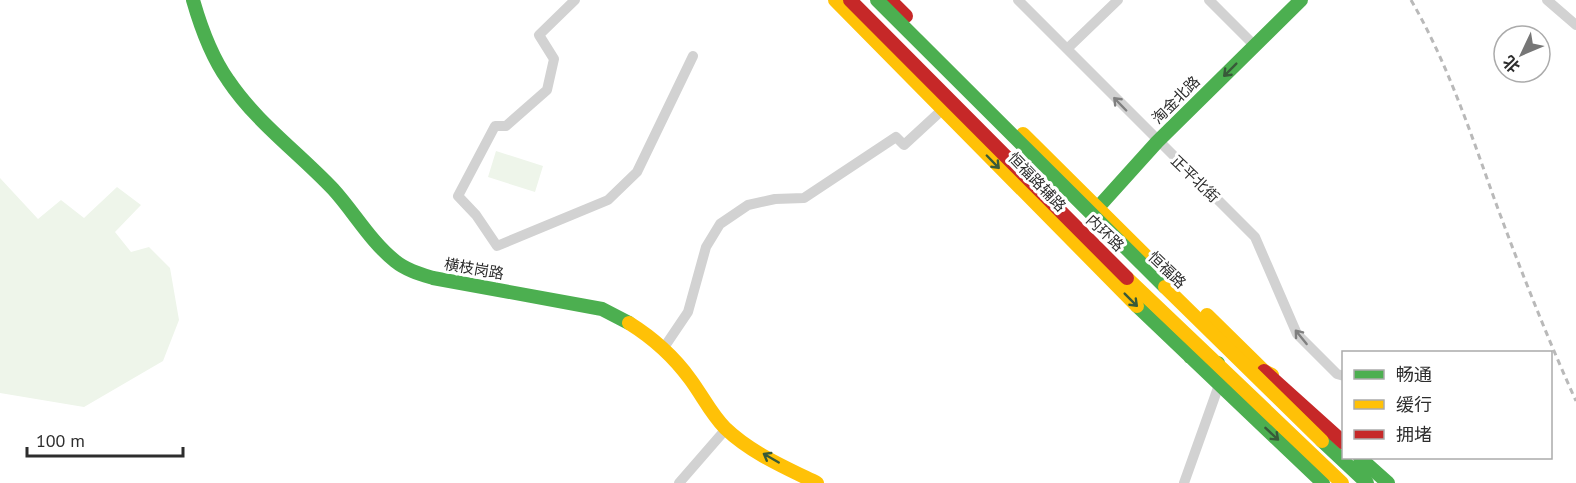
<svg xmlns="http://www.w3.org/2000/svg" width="1576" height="483" viewBox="0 0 1576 483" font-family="'PT Sans','Noto Sans SC',sans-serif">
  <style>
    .green { fill: #eef5ea }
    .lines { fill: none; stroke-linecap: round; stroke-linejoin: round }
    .street { stroke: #d2d2d2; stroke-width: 10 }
    .fast { stroke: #4caf50; stroke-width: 14 }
    .slow { stroke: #ffc107; stroke-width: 14 }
    .jam { stroke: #c62828; stroke-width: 14 }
    .rail { stroke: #b9b9b9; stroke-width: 3; stroke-dasharray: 6 4.5; stroke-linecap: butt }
    .fast-bridge { stroke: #4caf50; stroke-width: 14 }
    .slow-bridge { stroke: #ffc107; stroke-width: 14 }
    .jam-bridge { stroke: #c62828; stroke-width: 14 }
    .oneway { stroke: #385a39 }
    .oneway2 { stroke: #808080 }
    .labels { text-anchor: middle; stroke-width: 6; stroke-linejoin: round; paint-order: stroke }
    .street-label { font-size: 15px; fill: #2d2d2d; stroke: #fff }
  </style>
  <rect width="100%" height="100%" fill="#fff"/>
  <!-- green -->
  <path class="green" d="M496 151 543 166 535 192 488 177Z
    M0 178 38 219 61 200 84 218 117 187 141 205 115 232 131 252 149 247 170 268 179 320 163 361 84 407 0 393Z"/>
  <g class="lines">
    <!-- street -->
    <path class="street" d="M575 0 539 35 554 59 547 90 506 126H495L458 196 476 215 497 246 608 200 637 172 693 56
      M1018 0 1255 237 1297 334 1337 374 1344 376
      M1209 0 1255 46
      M1547 0 1576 25
      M1067 49 1118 0
      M663 349 688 312 706 247 720 224 748 205 775 199 804 198 896 137 904 145 942 110
      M679 483 726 429
      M1184 483 1219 385"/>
    <!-- fast -->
    <path class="fast" d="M193 0C201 28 211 56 228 80 256 122 298 152 333 189 354 212 370 241 395 261 406 270 420 274 433 278L602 309 629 323
      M1093 213 1157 142 1301 0
      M1137 306 1323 483
      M1190 357 1218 363
      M1322 441 1367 483
      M1360 458 1388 483"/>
    <!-- slow -->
    <path class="slow" d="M835 0 1137 306
      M1023 134 1152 262
      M1207 315 1264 371 1272 375
      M629 323C653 338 674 357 690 379 702 395 711 414 725 428 751 453 786 468 817 483"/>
    <!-- jam -->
    <path class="jam" d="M890 0 906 16
      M1264 371 1344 443"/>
    <!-- rail -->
    <path class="rail" d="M1411 0C1447 62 1470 131 1494 198 1519 266 1546 335 1576 401"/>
    <!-- fast-bridge -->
    <path class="fast-bridge" d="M877 0 1165 287"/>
    <!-- slow-bridge -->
    <path class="slow-bridge" d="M1127 278 1342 483
      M1165 287 1322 441"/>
    <!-- jam-bridge -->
    <path class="jam-bridge" d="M850 0 1127 278"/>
  </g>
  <!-- one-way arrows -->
  <defs><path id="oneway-shaft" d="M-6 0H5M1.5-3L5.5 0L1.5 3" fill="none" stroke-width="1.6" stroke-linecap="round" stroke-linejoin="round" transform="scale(1.5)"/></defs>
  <g class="oneway">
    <use href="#oneway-shaft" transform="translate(1230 70) rotate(135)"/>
    <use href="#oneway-shaft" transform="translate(993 162) rotate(46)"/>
    <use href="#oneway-shaft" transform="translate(1131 300) rotate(45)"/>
    <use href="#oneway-shaft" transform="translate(1272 434) rotate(43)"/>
    <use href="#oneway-shaft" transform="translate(771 458) rotate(-150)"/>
  </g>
  <g class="oneway2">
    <use href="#oneway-shaft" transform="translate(1120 104) rotate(-134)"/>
    <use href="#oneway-shaft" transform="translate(1301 337) rotate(-129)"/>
  </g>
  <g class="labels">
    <!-- street labels -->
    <g class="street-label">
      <text transform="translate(1176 100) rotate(-45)" y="5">淘金北路</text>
      <text transform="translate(1195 179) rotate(44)" y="5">正平北街</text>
      <text transform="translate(1037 182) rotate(46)" y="5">恒福路辅路</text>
      <text transform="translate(1105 233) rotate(44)" y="5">内环路</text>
      <text transform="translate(474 269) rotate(10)" y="5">横枝岗路</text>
      <text transform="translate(1167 270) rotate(44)" y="5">恒福路</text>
    </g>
  </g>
  <!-- legend -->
  <rect x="1342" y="351" width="210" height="108" fill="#ffffff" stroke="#ababab" stroke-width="1.5"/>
  <rect x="1354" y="370" width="30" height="9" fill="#4caf50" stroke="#ababab" stroke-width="1.5"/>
  <text x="1396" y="381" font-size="18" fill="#2d2d2d">畅通</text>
  <rect x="1354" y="400" width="30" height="9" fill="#ffc107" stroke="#ababab" stroke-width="1.5"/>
  <text x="1396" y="411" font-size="18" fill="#2d2d2d">缓行</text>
  <rect x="1354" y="430" width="30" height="9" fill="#c62828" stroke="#ababab" stroke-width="1.5"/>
  <text x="1396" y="441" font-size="18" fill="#2d2d2d">拥堵</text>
  <!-- north arrow -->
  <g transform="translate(1522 54) rotate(226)"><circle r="28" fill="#ffffff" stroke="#ababab" stroke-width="1.5"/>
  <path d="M0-4.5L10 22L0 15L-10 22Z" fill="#767676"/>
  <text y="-9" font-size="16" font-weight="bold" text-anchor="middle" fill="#2d2d2d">北</text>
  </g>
  <!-- scale -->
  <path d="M27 447v9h156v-9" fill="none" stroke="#2d2d2d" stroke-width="3"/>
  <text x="36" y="447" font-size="18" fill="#2d2d2d" stroke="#ffffff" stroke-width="4.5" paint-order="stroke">100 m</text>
</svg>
